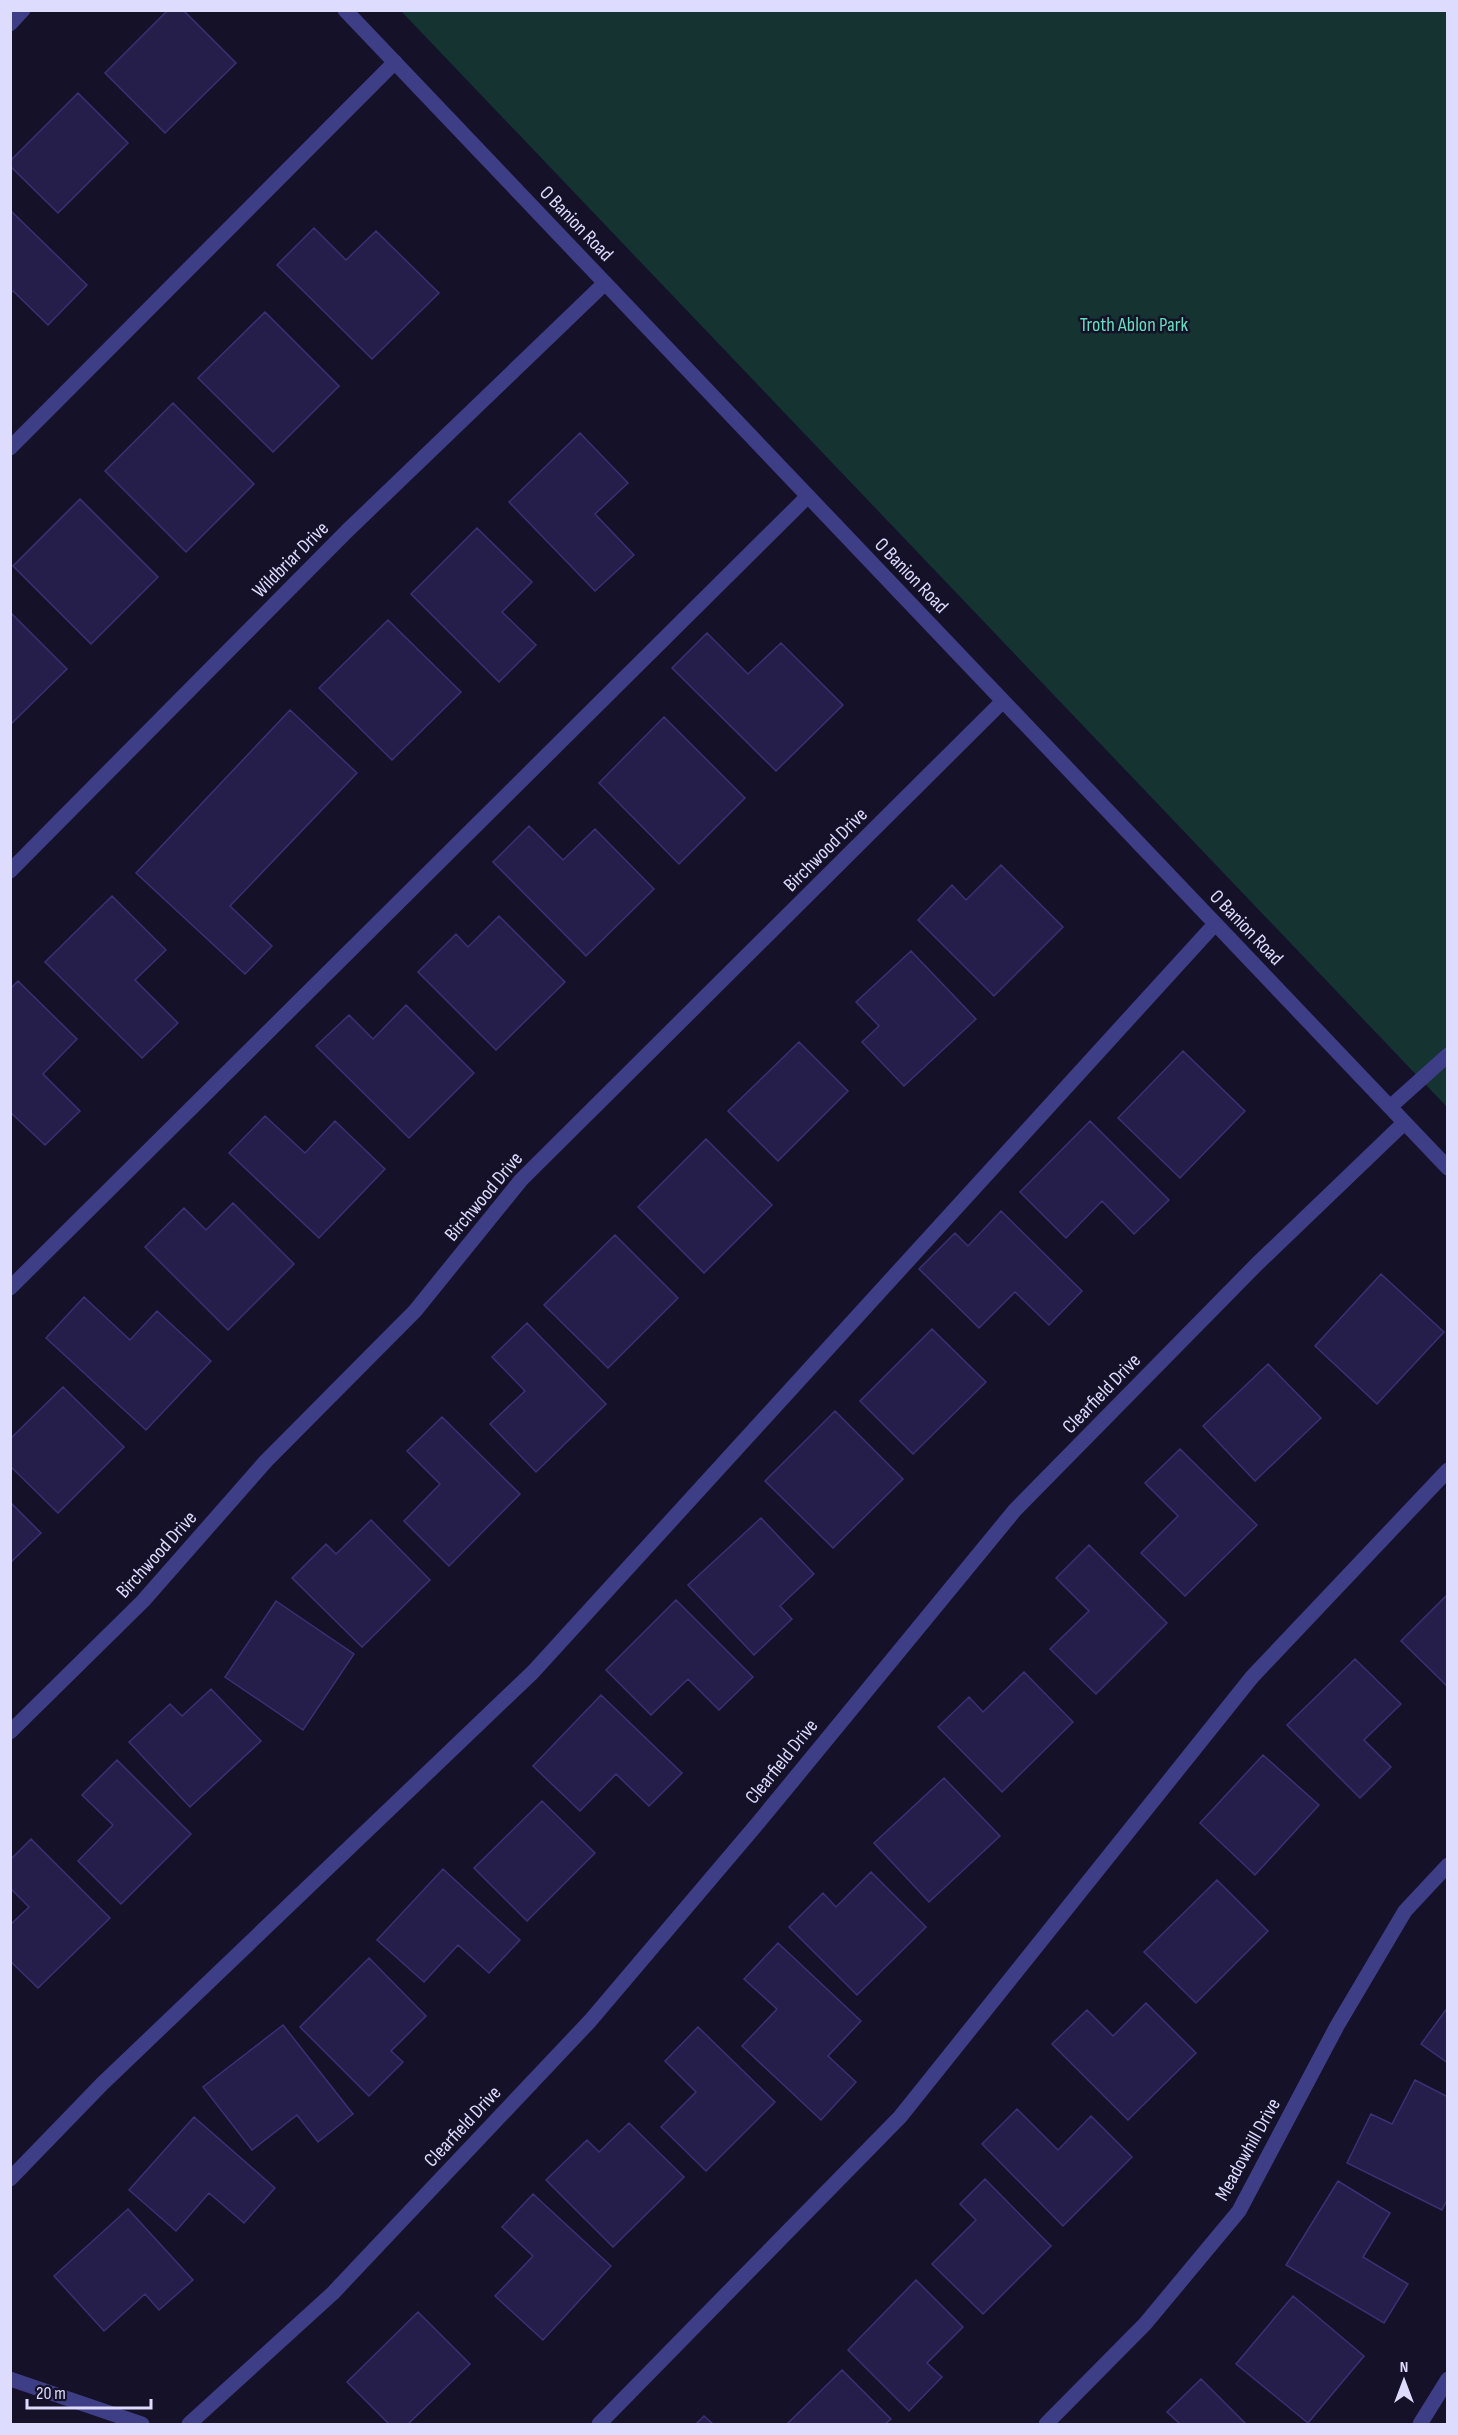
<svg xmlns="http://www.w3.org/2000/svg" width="1458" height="2435" viewBox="0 0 1458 2435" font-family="'Sofia Sans Condensed',sans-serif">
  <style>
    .green { fill: #143331 }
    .building { fill: #251e4a; stroke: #3c3075; stroke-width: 1.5 }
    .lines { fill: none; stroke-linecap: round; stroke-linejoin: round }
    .service { stroke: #3e3e87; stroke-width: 15 }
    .minor { stroke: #3e3e87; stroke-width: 15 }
    .tertiary { stroke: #3e3e87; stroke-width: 15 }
    .labels { text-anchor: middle; stroke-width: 5; stroke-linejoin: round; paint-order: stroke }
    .street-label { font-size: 20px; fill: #dddbfe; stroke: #151129 }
    .park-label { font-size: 20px; fill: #67debc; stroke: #151129 }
  </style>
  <rect width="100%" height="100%" fill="#151129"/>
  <!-- green -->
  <path class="green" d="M401 11H1447V1107Z"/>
  <!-- building -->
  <path class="building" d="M168 10H183L236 63 165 133 105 73Z
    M78 93 128 143 58 213 10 166V161Z
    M10 210 87 285 48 325 13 291 10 293Z
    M314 228 346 260 376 231 439 293 372 359 277 265Z
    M265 312 339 386 273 452 198 378Z
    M173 403 254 484 186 552 105 471Z
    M580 433 628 483 595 514 634 555 595 591 509 502Z
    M80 499 158 577 91 644 13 566Z
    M477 528 532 582 502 612 536 645 499 682 411 594Z
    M10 612 67 669 10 725Z
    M388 620 461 692 392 760 319 688Z
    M707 633 748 674 781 643 843 705 776 771 672 668Z
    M290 710 357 773 230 906 272 946 245 974 136 873Z
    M664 717 745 798 679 864 599 783Z
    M529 826 563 860 595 829 654 889 586 956 493 862Z
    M1001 865 1063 927 994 996 918 920 952 885 966 900Z
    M112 896 166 950 135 980 178 1023 142 1058 45 962Z
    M499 916 565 982 496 1050 418 972 456 934 468 947Z
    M911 951 976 1019 904 1086 862 1042 879 1026 856 1002Z
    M18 981 77 1039 43 1074 80 1111 45 1145 10 1112V989Z
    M406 1005 474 1073 409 1138 316 1046 349 1015 373 1039Z
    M799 1042 848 1091 778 1161 728 1111Z
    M1183 1051 1245 1111 1180 1178 1118 1118Z
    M265 1116 305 1153 335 1121 385 1169 319 1238 229 1153Z
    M1090 1121 1169 1200 1134 1234 1102 1201 1066 1238 1020 1192Z
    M706 1139 772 1205 704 1273 638 1207Z
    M233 1203 294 1264 228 1330 145 1247 184 1208 206 1230Z
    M1001 1211 1082 1291 1049 1325 1015 1292 979 1328 919 1269 955 1233 968 1246Z
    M615 1235 678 1298 608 1368 544 1305Z
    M1381 1274 1444 1332 1377 1404 1315 1346Z
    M84 1297 130 1340 157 1311 211 1361 146 1430 46 1338Z
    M527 1323 606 1404 536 1472 490 1424 525 1391 492 1357Z
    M932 1329 986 1382 913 1454 860 1401Z
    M1268 1364 1321 1418 1255 1481 1203 1426Z
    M63 1387 124 1447 58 1513 10 1466V1439Z
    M835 1411 903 1479 833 1548 765 1481Z
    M442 1417 520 1494 449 1566 404 1521 440 1484 407 1451Z
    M1180 1449 1257 1525 1185 1596 1141 1553 1178 1516 1145 1483Z
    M10 1502 41 1533 10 1563Z
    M761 1518 814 1574 780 1606 792 1619 754 1655 688 1585Z
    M371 1520 430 1580 362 1647 292 1578 326 1544 336 1554Z
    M1089 1545 1167 1623 1096 1694 1050 1649 1089 1611 1056 1578Z
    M1448 1594V1687L1401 1641Z
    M676 1600 753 1677 719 1710 688 1679 651 1715 606 1670Z
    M276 1601 354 1654 303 1730 225 1677Z
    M1355 1659 1401 1704 1364 1740 1391 1767 1360 1798 1287 1725Z
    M1024 1672 1073 1722 1002 1792 938 1727 969 1697 983 1712Z
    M211 1689 261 1741 190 1807 129 1742 170 1704 182 1716Z
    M601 1695 682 1773 649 1806 616 1774 580 1811 533 1766Z
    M1263 1755 1319 1805 1255 1875 1200 1823Z
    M117 1760 191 1834 121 1904 78 1861 113 1825 82 1795Z
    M944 1778 1000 1836 929 1902 874 1843Z
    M542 1801 595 1853 527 1921 474 1868Z
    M31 1839 110 1918 38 1988 10 1961V1925L29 1907 10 1888V1860Z
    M443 1869 520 1940 489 1973 458 1945 424 1982 377 1940Z
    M871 1872 926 1927 857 1995 789 1927 823 1893 836 1907Z
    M1217 1880 1268 1931 1196 2003 1144 1952Z
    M778 1943 861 2021 828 2056 856 2082 821 2120 742 2046 777 2009 744 1979Z
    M369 1958 426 2016 391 2051 403 2062 369 2096 300 2027Z
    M1146 2003 1196 2053 1128 2120 1052 2044 1087 2010 1113 2036Z
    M1448 2007V2063L1421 2044Z
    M283 2025 353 2114 318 2142 297 2115 252 2150 203 2087Z
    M698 2027 775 2102 706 2171 661 2127 696 2092 665 2061Z
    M1415 2080 1448 2097V2198L1442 2210 1347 2163 1371 2114 1392 2124Z
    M1017 2109 1058 2150 1091 2116 1132 2157 1063 2226 982 2144Z
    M194 2117 275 2188 244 2223 209 2193 176 2231 129 2190Z
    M629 2123 684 2177 613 2247 546 2180 587 2140 599 2152Z
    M985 2179 1051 2246 983 2314 932 2264 976 2220 960 2204Z
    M1338 2181 1390 2213 1363 2257 1408 2284 1384 2323 1286 2265Z
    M533 2194 611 2266 543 2340 495 2296 533 2256 502 2227Z
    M128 2209 193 2280 159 2310 145 2294 104 2331 54 2276Z
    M916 2280 963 2327 927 2363 942 2377 909 2411 848 2350Z
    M1293 2296 1364 2356 1308 2423 1236 2364Z
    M418 2312 470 2364 408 2424H389L347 2382Z
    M842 2370 891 2419 885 2424H787Z
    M1201 2379 1246 2424H1180L1167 2412Z
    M704 2416 713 2424H696Z"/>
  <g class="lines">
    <!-- service -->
    <path class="service" d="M10 448 395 62
      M1390 1107 1448 1055
      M10 1288 808 496
      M10 2179 102 2084 533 1672 1215 924
      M599 2424 900 2117 1252 1677 1448 1470
      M1420 2424 1448 2379"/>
    <!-- minor -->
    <path class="minor" d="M10 24 23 10
      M10 871 347 531 605 283
      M10 2379 142 2424
      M189 2424 333 2293 590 2021 758 1823 1015 1510 1257 1264 1404 1123
      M1046 2424 1145 2324 1239 2211 1337 2026 1405 1911 1448 1865"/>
    <!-- tertiary -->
    <path class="tertiary" d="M345 10 1448 1168
      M10 1732 143 1601 266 1461 415 1311 521 1180 1003 701"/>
  </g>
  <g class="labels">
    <!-- street labels -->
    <g class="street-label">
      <text transform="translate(577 223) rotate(46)" y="7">O Banion Road</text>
      <text transform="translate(290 559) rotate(-45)" y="7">Wildbriar Drive</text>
      <text transform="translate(912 575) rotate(46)" y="7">O Banion Road</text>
      <text transform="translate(825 849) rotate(-45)" y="7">Birchwood Drive</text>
      <text transform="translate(1247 927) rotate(46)" y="7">O Banion Road</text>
      <text transform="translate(483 1196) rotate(-50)" y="7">Birchwood Drive</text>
      <text transform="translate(1101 1393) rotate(-46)" y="7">Clearfield Drive</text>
      <text transform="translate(156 1554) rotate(-48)" y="7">Birchwood Drive</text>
      <text transform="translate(781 1761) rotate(-51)" y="7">Clearfield Drive</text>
      <text transform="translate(462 2126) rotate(-47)" y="7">Clearfield Drive</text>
      <text transform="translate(1247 2149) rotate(-61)" y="7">Meadowhill Drive</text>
    </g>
    <!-- park labels -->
    <g class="park-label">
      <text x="1134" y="331">Troth Ablon Park</text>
    </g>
  </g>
  <!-- border -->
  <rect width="1458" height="2435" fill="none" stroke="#dddbfe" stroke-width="24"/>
  <!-- north arrow -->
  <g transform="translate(1404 2381)" stroke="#151129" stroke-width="4.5" paint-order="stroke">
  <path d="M0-4.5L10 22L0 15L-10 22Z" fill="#dddbfe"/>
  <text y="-9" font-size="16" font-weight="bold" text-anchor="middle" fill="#dddbfe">N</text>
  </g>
  <!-- scale -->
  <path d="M27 2399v9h124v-9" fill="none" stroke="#dddbfe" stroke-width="3"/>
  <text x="36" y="2399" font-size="18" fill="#dddbfe" stroke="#151129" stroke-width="4.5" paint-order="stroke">20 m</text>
</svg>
